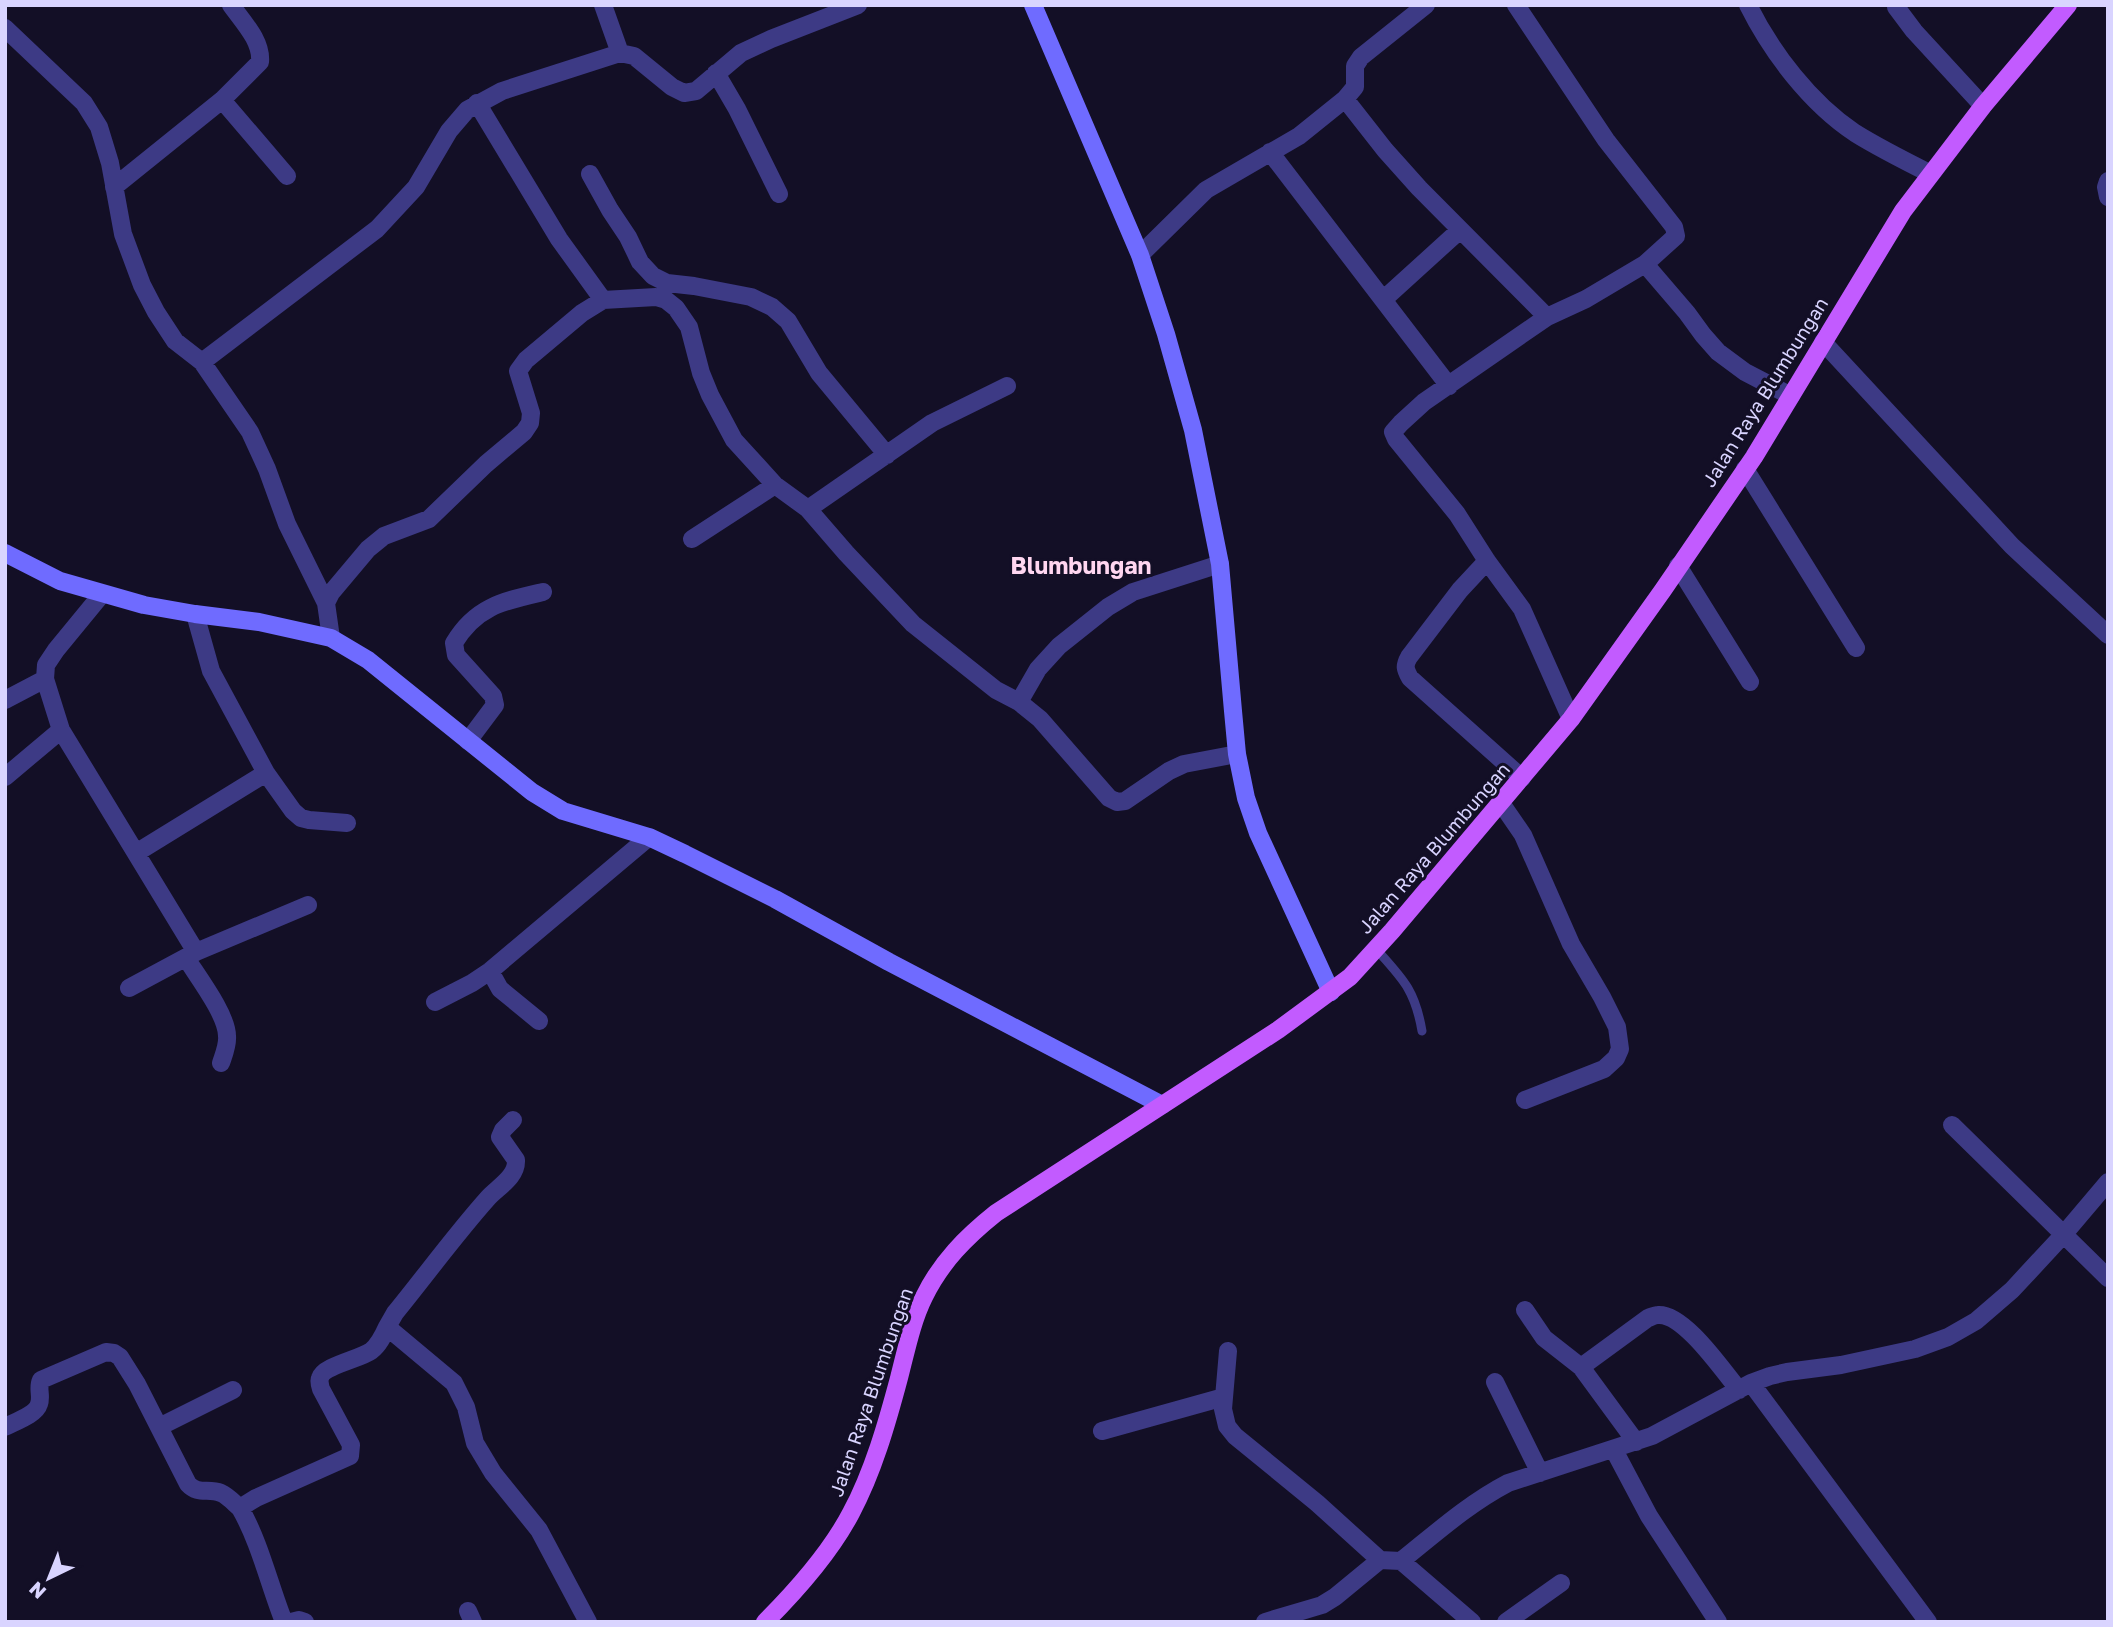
<svg xmlns="http://www.w3.org/2000/svg" width="2113" height="1627" viewBox="0 0 2113 1627" font-family="'Golos Text',sans-serif">
  <style>
    .lines { fill: none; stroke-linecap: round; stroke-linejoin: round }
    .lane { stroke: #3d3a85; stroke-width: 9 }
    .street { stroke: #3d3a85; stroke-width: 18 }
    .secondary { stroke: #6f6bff; stroke-width: 18 }
    .primary { stroke: #c25bff; stroke-width: 18 }
    .labels { text-anchor: middle; stroke-width: 6; stroke-linejoin: round; paint-order: stroke }
    .street-label { font-size: 19px; fill: #d9d4ff; stroke: #130f26 }
    .quarter-label { font-size: 23px; font-weight: bold; fill: #ffd6f0; stroke: #130f26 }
  </style>
  <rect width="100%" height="100%" fill="#130f26"/>
  <g class="lines">
    <!-- lane -->
    <path class="lane" d="M1376 949C1403 979 1415 990 1422 1031"/>
    <!-- street -->
    <path class="street" d="M603 5 620 53
      M1516 5 1606 140 1674 227 1676 236 1645 264 1586 299 1547 317 1424 402 1401 423 1393 432 1396 439 1457 514 1487 561 1522 609 1571 719
      M1748 5C1772 53 1810 103 1855 133 1879 148 1905 161 1931 174
      M1896 7 1914 31 1983 106
      M5 28 84 103 99 127 110 163 123 234 142 285 156 312 175 341 202 362 250 432 267 469 287 524 326 603 331 638
      M716 73 737 109 779 194
      M1345 99 1385 150 1419 188 1547 317
      M222 100 287 176
      M477 103 559 239 603 300
      M1270 152 1449 386
      M590 174 610 210 628 237 640 262 653 276 667 283 694 286 751 297 772 307 788 321 819 373 887 455
      M2108 181 2106 187 2108 197
      M114 187 222 100 260 62C262 41 243 22 231 5
      M1140 255 1206 190 1299 136 1345 99 1355 87V66L1361 57 1426 5
      M1645 264 1687 313 1703 335 1718 352 1745 372 1791 396
      M1384 299 1460 230
      M1823 342 2012 546 2108 635
      M202 362 377 229 416 187 449 131 467 110 502 91 620 53 634 56 672 87 684 93 696 91 741 53 771 39 858 5
      M1745 469 1856 648
      M808 509 932 423 1007 386
      M692 539 775 485
      M1487 561 1460 590 1409 657C1404 666 1405 669 1410 678L1522 778
      M1678 566 1750 682
      M102 594 56 650 46 665 45 679 61 730 196 952
      M326 603 331 593 368 549 384 536 429 519 486 464 524 432 530 423 531 413 518 371 526 360 582 313 603 300 656 297 666 300 676 308 689 327 701 373 710 395 734 440 775 485 808 509 846 553 913 624 996 690 1019 702 1040 719 1109 798 1117 802 1125 801 1169 771 1184 764 1237 754
      M195 614 211 671 266 773 293 811 301 818 309 820 347 823
      M5 700 45 679
      M1019 702 1038 669 1059 646 1108 607 1133 592 1220 564
      M468 741 495 705 493 696 456 655 454 643C476 606 504 601 543 592
      M5 777 61 730
      M1501 803 1523 835 1571 944 1602 997 1617 1027 1620 1049 1616 1058 1604 1069 1525 1100
      M136 853 266 773
      M186 958C198 977 227 1015 227 1036 228 1045 224 1054 221 1063
      M490 971 500 989 539 1021
      M129 988 196 952 308 905
      M435 1002 472 983 490 971 649 837
      M513 1120 503 1130 500 1137 516 1160C517 1177 498 1187 488 1198 455 1235 426 1275 395 1313L387 1327 454 1383 466 1407 475 1443 493 1473 539 1530 588 1622
      M1952 1125 2108 1278
      M1525 1310 1544 1338 1581 1367 1636 1442
      M1228 1351 1223 1409 1227 1426 1235 1436 1317 1503 1380 1560 1401 1561 1472 1622
      M1581 1367 1648 1318C1651 1317 1655 1315 1658 1315 1684 1313 1723 1371 1739 1390
      M1495 1382 1540 1473
      M1751 1383 1928 1622
      M5 1427C14 1422 36 1415 39 1404 42 1396 37 1388 41 1380L106 1352 114 1353 120 1357 137 1384 188 1484C198 1495 208 1488 221 1493 228 1496 234 1503 240 1508
      M159 1427 233 1390
      M1102 1431 1224 1397
      M1614 1450 1649 1516 1718 1622
      M1401 1561C1436 1533 1468 1504 1508 1483L1652 1436 1751 1383 1770 1376 1787 1372 1841 1365 1915 1349 1948 1337 1976 1321 2012 1290 2064 1234 2108 1182
      M468 1611 473 1622
      M284 1622C269 1584 260 1543 240 1508L256 1498 350 1456 351 1445 321 1389C320 1386 319 1380 320 1378 323 1366 360 1359 371 1351 379 1345 383 1336 387 1327
      M291 1622 299 1620 305 1622
      M1265 1622 1322 1605 1335 1597 1380 1560
      M1506 1622 1561 1583"/>
    <!-- secondary -->
    <path class="secondary" d="M1033 5 1140 255 1166 334 1193 430 1220 564 1233 711 1237 754 1246 798 1258 833 1331 992
      M5 553 60 581 144 605 195 614 259 622 331 638 368 660 532 792 563 811 649 837 685 854 775 899 889 962 1162 1105"/>
    <!-- primary -->
    <path class="primary" d="M765 1622C797 1590 830 1553 851 1513 873 1472 887 1423 899 1378 906 1351 912 1321 924 1297 941 1262 966 1237 996 1213L1278 1030 1350 977 1392 931 1571 719 1663 590 1754 457 1903 211 1983 106 2068 5"/>
  </g>
  <g class="labels">
    <!-- street labels -->
    <g class="street-label">
      <text transform="translate(1765 392) rotate(-58)" y="7">Jalan Raya Blumbungan</text>
      <text transform="translate(1434 848) rotate(-49)" y="7">Jalan Raya Blumbungan</text>
      <text transform="translate(871 1392) rotate(-71)" y="7">Jalan Raya Blumbungan</text>
    </g>
    <!-- quarter labels -->
    <g class="quarter-label">
      <text x="1081" y="574">Blumbungan</text>
    </g>
  </g>
  <!-- border -->
  <rect width="2113" height="1627" fill="none" stroke="#d9d4ff" stroke-width="14"/>
  <!-- north arrow -->
  <g transform="translate(49 1578) rotate(223)" stroke="#130f26" stroke-width="5" paint-order="stroke">
  <path d="M0-5L12 26L0 18L-12 26Z" fill="#d9d4ff"/>
  <text y="-10" font-size="19" font-weight="bold" text-anchor="middle" fill="#d9d4ff">N</text>
  </g>
</svg>
